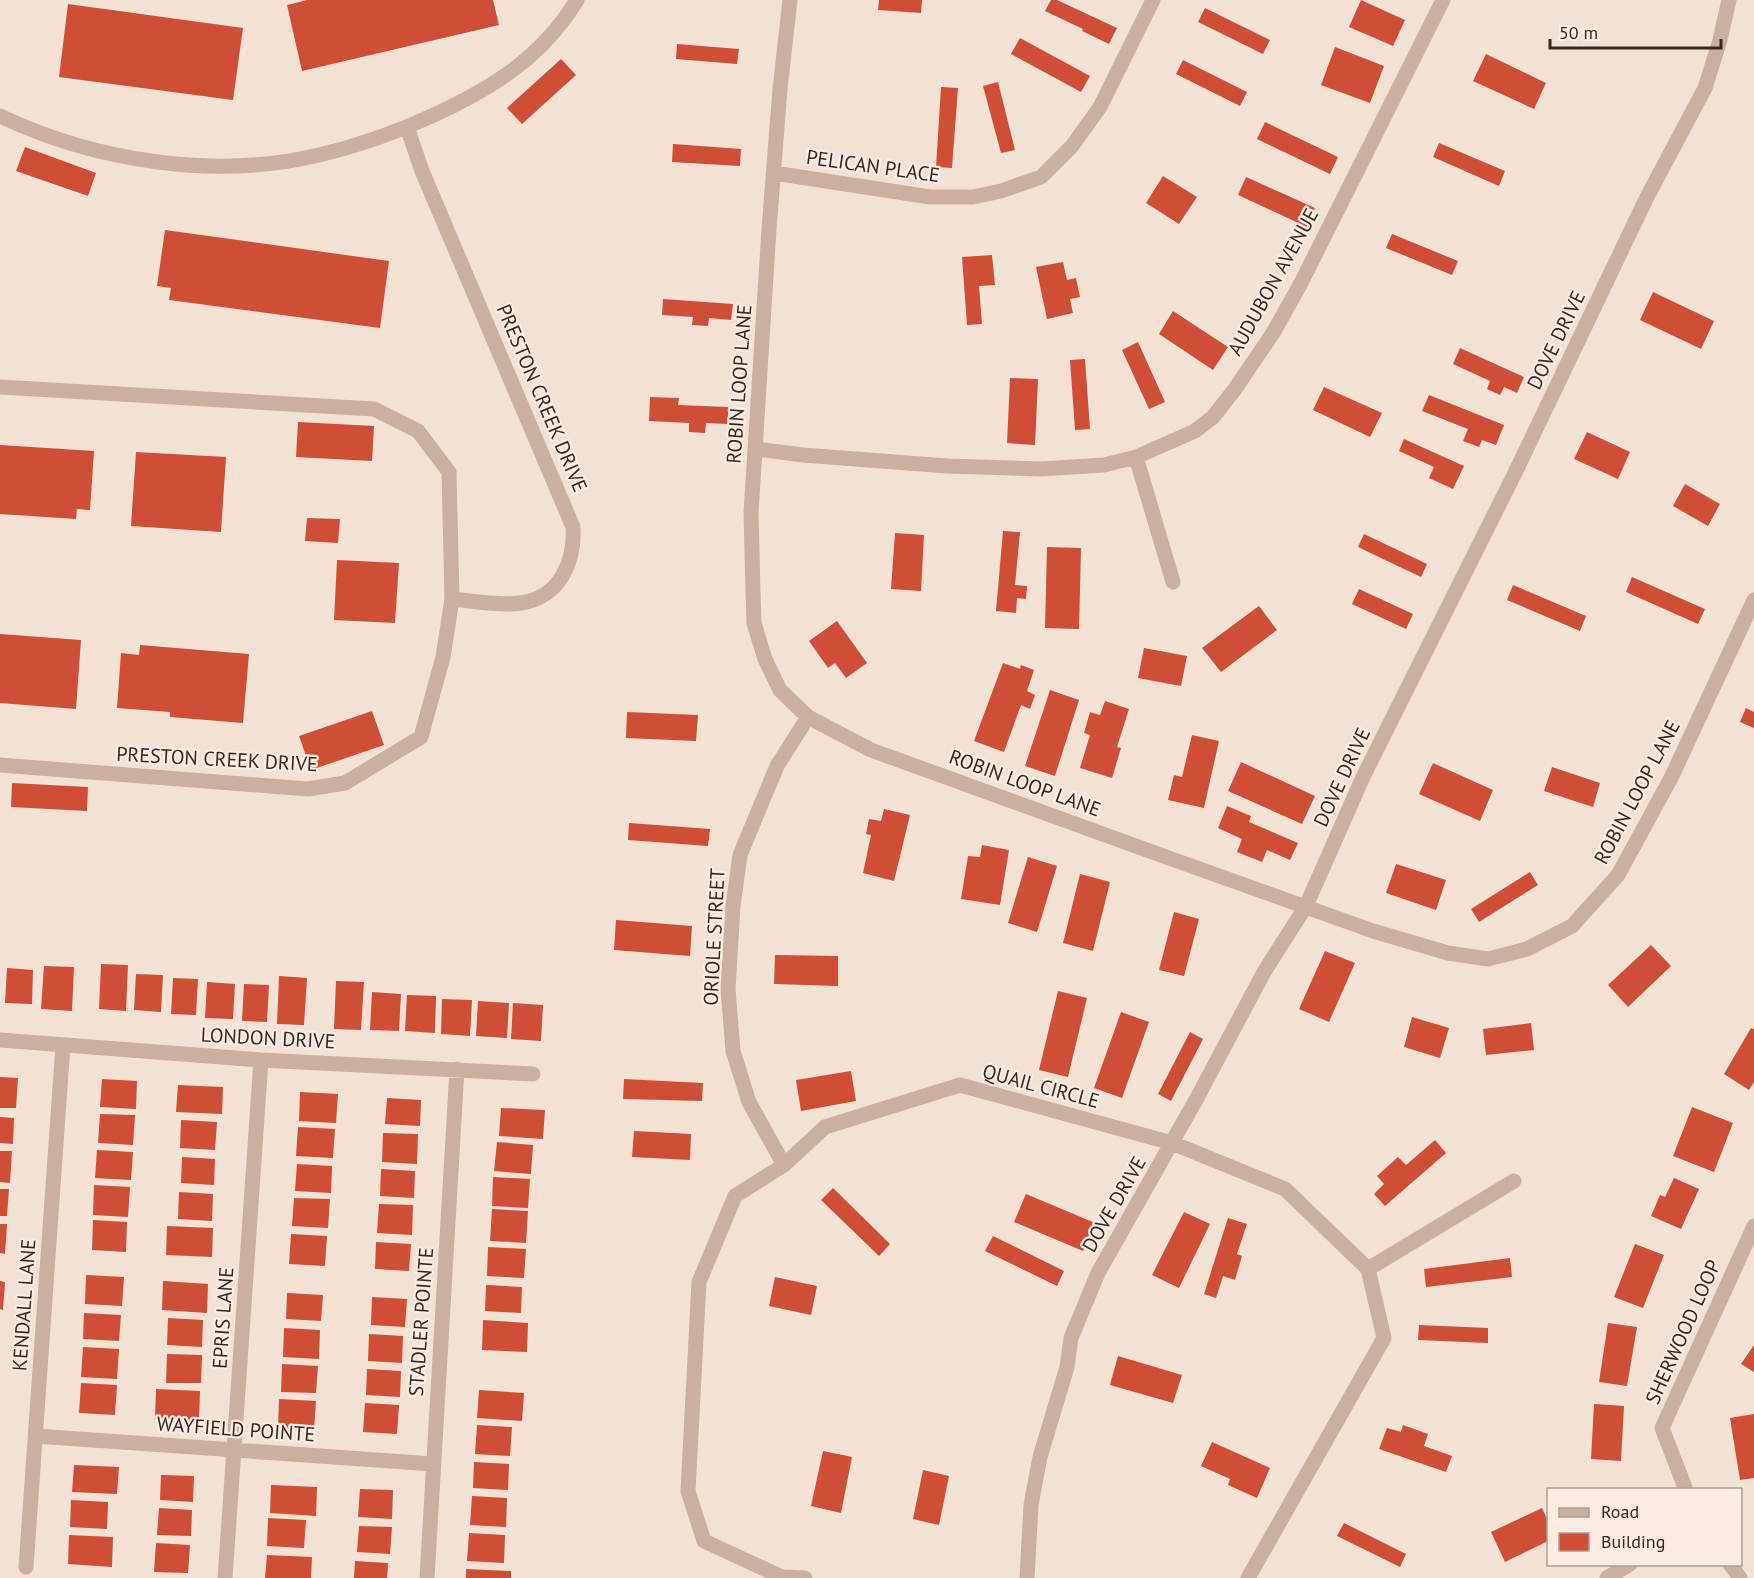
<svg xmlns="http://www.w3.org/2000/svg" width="1754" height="1578" viewBox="0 0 1754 1578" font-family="'PT Sans',sans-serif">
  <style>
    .building { fill: #cf4e36 }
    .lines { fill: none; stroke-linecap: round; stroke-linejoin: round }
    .minor { stroke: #cbb0a0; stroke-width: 15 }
    .labels { text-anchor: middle; stroke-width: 4.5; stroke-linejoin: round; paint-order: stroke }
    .street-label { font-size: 20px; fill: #342824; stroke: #faece1 }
  </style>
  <rect width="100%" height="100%" fill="#f2e2d5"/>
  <!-- building -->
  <path class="building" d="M307 0H493L499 25 302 71 287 5Z
    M879 0H922L921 13 878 10Z
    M1051 0H1057L1117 28 1109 44 1082 31 1083 29 1045 11Z
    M1361 0 1405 20 1393 46 1349 27Z
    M68 4 243 28 233 100 59 77Z
    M1205 8 1270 40 1263 54 1198 22Z
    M1020 38 1090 76 1081 92 1011 54Z
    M677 44 739 49 737 64 676 59Z
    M1335 47 1384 66 1370 103 1321 85Z
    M1486 54 1546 83 1534 109 1473 81Z
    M561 59 576 75 522 124 507 108Z
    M1183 60 1247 92 1240 106 1176 74Z
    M998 82 1015 150 1001 153 983 86Z
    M941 87 958 88 952 168 936 167Z
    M1265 122 1338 157 1330 174 1257 139Z
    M1439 143 1505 171 1499 186 1433 157Z
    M673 144 741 149 740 166 672 162Z
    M25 147 96 173 88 196 16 171Z
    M1163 176 1197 197 1179 224 1146 203Z
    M1246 177 1315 208 1307 227 1238 195Z
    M165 230 389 261 380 328 169 300 171 288 157 286Z
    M1392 234 1458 261 1452 275 1386 248Z
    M992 255 995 285 979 286 982 324 967 325 962 257Z
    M1063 262 1067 280 1076 278 1080 297 1070 299 1073 313 1047 319 1036 267Z
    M1653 292 1714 321 1701 349 1640 320Z
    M663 299 733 304 731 320 709 318 708 326 692 325 693 317 662 315Z
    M1173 311 1228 347 1213 370 1159 334Z
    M1138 342 1165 402 1149 409 1122 350Z
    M1460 348 1524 377 1517 393 1504 387 1500 395 1487 389 1490 381 1453 364Z
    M1085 359 1090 429 1075 430 1070 360Z
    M1010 378 1038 379 1035 445 1007 443Z
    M1324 387 1382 413 1370 437 1313 410Z
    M1429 395 1504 425 1496 445 1482 440 1479 447 1463 441 1468 429 1422 411Z
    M650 397 679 398 678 405 728 407V424L706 423 705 433 689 432V423L649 421Z
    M298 422 374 426 372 461 296 457Z
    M1587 432 1630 452 1618 479 1574 459Z
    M1404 439 1464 466 1453 489 1429 478 1434 467 1399 451Z
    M0 445 94 451 90 510 77 509 76 519 0 514Z
    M136 452 226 457 221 532 131 526Z
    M1685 484 1720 504 1708 526 1673 506Z
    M307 518 340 519 338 543 305 541Z
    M1003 531 1020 532 1015 585 1027 586 1026 599 1017 598 1016 613 996 611Z
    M895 533 924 535 921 591 891 589Z
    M1364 534 1427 564 1421 577 1358 547Z
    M1047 547 1081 548 1079 629 1045 628Z
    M337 560 399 563 395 623 334 620Z
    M1632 577 1705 609 1698 624 1626 592Z
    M1513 585 1586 616 1580 631 1507 600Z
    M1359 589 1413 614 1406 629 1352 604Z
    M1259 606 1277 630 1221 672 1202 648Z
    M837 621 867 663 846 678 835 663 828 668 809 641Z
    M0 634 81 640 76 709 0 703Z
    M140 645 249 654 243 723 170 717V712L117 708 121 653 139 655Z
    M1144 648 1187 656 1181 686 1138 678Z
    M1003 663 1020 669 1021 665 1034 670 1027 691 1035 695 1030 709 1021 705 1004 752 974 741Z
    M1050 690 1079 700 1055 776 1025 766Z
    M1105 701 1129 709 1117 747 1121 748 1112 778 1080 768 1090 735 1084 733 1090 712 1100 715Z
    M1746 708 1754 712V728L1740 722Z
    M372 711 384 745 311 770 299 736Z
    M627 712 698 715 696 741 626 738Z
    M1192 735 1219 741 1204 808 1168 800 1174 775 1182 777Z
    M1241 762 1315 796 1302 824 1228 791Z
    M1433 763 1493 790 1480 821 1419 794Z
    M1552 767 1600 783 1593 807 1544 791Z
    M12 783 88 787 87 811 11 807Z
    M1227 806 1251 816 1249 822 1298 843 1290 860 1267 850 1262 862 1237 852 1242 839 1218 828Z
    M884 809 910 815 894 881 863 873 871 835 866 834 869 819 881 821Z
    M629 823 710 829 708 846 628 840Z
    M982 845 1009 850 1000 905 961 899 968 856 980 857Z
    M1028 857 1057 866 1037 932 1008 923Z
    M1396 864 1446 880 1436 910 1386 893Z
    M1530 872 1538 885 1479 922 1471 909Z
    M1080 874 1110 882 1093 951 1063 943Z
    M1174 912 1199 919 1184 976 1159 970Z
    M616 920 692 926 690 956 614 950Z
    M1651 945 1671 966 1628 1007 1608 985Z
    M1325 951 1355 963 1329 1022 1299 1009Z
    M775 955 838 956V986L774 984Z
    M101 964 128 965 126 1011 99 1009Z
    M44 966 74 967 72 1011 41 1009Z
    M7 968 33 970 32 1004 5 1003Z
    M136 974 163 975 161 1012 134 1010Z
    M279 976 307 978 304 1025 277 1024Z
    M173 978 198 979 196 1015 171 1014Z
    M336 981 364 982 361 1030 334 1029Z
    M207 982 235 984 233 1019 205 1018Z
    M244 984 269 985 267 1022 242 1021Z
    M1058 991 1087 998 1068 1077 1039 1070Z
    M372 992 401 994 399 1031 370 1030Z
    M407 995 436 996 435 1033 405 1031Z
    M442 999 472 1000 470 1036 441 1034Z
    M478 1001 509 1003 507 1038 476 1036Z
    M513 1003 543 1005 541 1041 511 1039Z
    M1121 1012 1149 1022 1122 1098 1094 1088Z
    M1412 1017 1449 1028 1440 1058 1404 1047Z
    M1531 1023 1534 1050 1486 1055 1483 1029Z
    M1751 1028 1754 1029V1082L1749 1090 1724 1074Z
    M1190 1032 1203 1039 1171 1101 1158 1094Z
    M851 1071 856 1101 801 1111 796 1080Z
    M0 1077 18 1078 16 1108H0Z
    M102 1079 137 1081 136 1109 100 1107Z
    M624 1079 703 1083 702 1101 623 1099Z
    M178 1085 223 1087 222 1114 176 1112Z
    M300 1092 338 1094 336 1123 299 1121Z
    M387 1098 421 1100 420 1126 385 1124Z
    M1692 1107 1733 1123 1714 1172 1673 1156Z
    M501 1108 545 1110 543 1139 499 1136Z
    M100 1114 135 1115 133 1145 98 1143Z
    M0 1117 14 1118 13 1144 0 1143Z
    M181 1120 217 1122 215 1150 180 1148Z
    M298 1127 335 1129 333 1158 296 1156Z
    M634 1131 691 1134 690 1160 632 1157Z
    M383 1133 418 1134 417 1164 382 1162Z
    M1435 1140 1446 1153 1385 1206 1374 1194 1384 1184 1377 1176 1398 1157 1406 1165Z
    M497 1142 533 1145 531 1174 494 1171Z
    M97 1150 133 1152 131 1180 95 1178Z
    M0 1151H12L10 1183 0 1182Z
    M182 1157 215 1159 214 1185 181 1183Z
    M297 1164 332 1166 331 1193 295 1191Z
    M381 1169 415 1171 414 1198 380 1196Z
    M493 1177 530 1179 528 1208 492 1206Z
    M1674 1178 1699 1189 1681 1229 1651 1216 1660 1195 1665 1197Z
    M94 1185 130 1187 128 1217 93 1215Z
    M833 1188 890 1244 879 1256 821 1200Z
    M0 1189H9L7 1216H0Z
    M179 1192 213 1194 212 1221 178 1219Z
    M1026 1194 1095 1223 1083 1251 1014 1222Z
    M294 1198 330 1199 328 1228 292 1226Z
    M379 1204 413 1205 412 1235 377 1233Z
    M492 1209 528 1211 526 1243 490 1241Z
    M1184 1212 1210 1224 1179 1288 1152 1275Z
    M1228 1218 1247 1224 1237 1254 1242 1256 1235 1280 1223 1276 1216 1298 1204 1294Z
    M93 1220 127 1222 126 1252 92 1250Z
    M0 1224H7L5 1254 0 1253Z
    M167 1226 213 1228 212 1257 166 1255Z
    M291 1234 327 1236 325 1266 289 1264Z
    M993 1236 1064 1271 1057 1286 985 1251Z
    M376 1242 411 1244 409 1271 375 1269Z
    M1635 1244 1664 1255 1643 1308 1614 1297Z
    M488 1247 526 1249 524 1278 487 1276Z
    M1510 1258 1512 1277 1426 1287 1424 1269Z
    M86 1275 124 1277 122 1306 85 1304Z
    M775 1277 817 1286 811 1315 769 1306Z
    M0 1281 5 1282 3 1310 0 1309Z
    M163 1281 208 1284 207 1313 162 1310Z
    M486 1285 522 1287 521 1313 485 1311Z
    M287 1293 323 1295 321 1321 286 1319Z
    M372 1297 407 1299 405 1327 371 1325Z
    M84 1313 121 1315 119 1341 83 1339Z
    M168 1318 203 1320 202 1347 167 1345Z
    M483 1320 528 1323 527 1352 482 1350Z
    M1608 1323 1637 1327 1627 1386 1599 1382Z
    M1419 1325 1488 1328V1343L1418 1340Z
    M284 1328 320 1330 319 1359 283 1357Z
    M369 1334 403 1336 402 1363 368 1361Z
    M1754 1345V1372L1741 1364Z
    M83 1347 119 1349 117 1379 81 1377Z
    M167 1354 202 1355 201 1383H166Z
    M1118 1356 1182 1375 1173 1403 1110 1385Z
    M282 1364 318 1366 316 1393 281 1392Z
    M367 1369 401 1371 400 1397 366 1395Z
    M81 1383 117 1385 115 1415 79 1413Z
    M156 1389 200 1391 199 1421 155 1419Z
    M479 1390 524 1393 522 1421 477 1418Z
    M279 1399 316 1401 314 1430 278 1428Z
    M365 1403 399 1405 397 1434 363 1432Z
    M1594 1404 1624 1406 1621 1461 1591 1459Z
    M1754 1414V1478L1740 1480 1730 1418Z
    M477 1425 512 1427 510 1456 475 1454Z
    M1403 1425 1428 1434 1424 1446 1452 1456 1446 1472 1379 1449 1387 1428 1401 1432Z
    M1212 1442 1270 1468 1257 1498 1228 1485 1230 1479 1201 1466Z
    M823 1451 852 1457 841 1513 811 1506Z
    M474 1462 509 1464 508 1490 473 1488Z
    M74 1465 119 1467 117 1494 72 1492Z
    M923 1470 949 1476 939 1525 913 1519Z
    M161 1475 194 1476 193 1502 160 1500Z
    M271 1485 317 1487 316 1516 270 1513Z
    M360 1489 393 1490 392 1519 358 1517Z
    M472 1496 507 1498 506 1527 470 1525Z
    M71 1500 108 1502 107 1529 70 1527Z
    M159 1508 192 1510 191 1536 157 1535Z
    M1542 1508 1548 1521V1541L1505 1562 1491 1532Z
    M268 1518 306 1520 304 1548 267 1546Z
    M1344 1523 1406 1554 1400 1567 1337 1536Z
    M359 1526 392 1527 390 1554 357 1552Z
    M469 1533 505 1535 504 1563 467 1561Z
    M69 1535 113 1537 112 1567 68 1564Z
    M156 1543 190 1545 188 1573 154 1572Z
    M267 1555 312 1557 311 1578H265Z
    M355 1561 388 1563 387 1578H354Z
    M466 1569 511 1571V1578H466Z"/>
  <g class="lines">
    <!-- minor -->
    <path class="minor" d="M790 0 780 89 769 229 751 513 753 591 754 623 765 659 780 690 808 717 871 750 1155 853 1373 931 1448 953 1488 959 1527 949 1572 926 1618 875 1671 778 1754 600
      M0 116C95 161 215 180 319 155 358 146 397 132 434 115 494 87 542 57 577 0
      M407 127 422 171 573 527C575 562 560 597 521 603 499 606 474 601 452 599
      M774 173 930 197H973L1001 191 1041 177 1072 146 1100 107 1153 0
      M0 387 374 409 418 431 449 472 452 599 443 657 421 737 345 783 308 789 0 765
      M756 449 803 455 947 466 1041 469 1104 465 1136 457 1195 431 1213 417 1235 389 1273 333 1301 283 1443 0
      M1136 457 1173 582
      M0 1040 261 1060 533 1074
      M784 1165 749 1102 733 1051 728 989 733 906 740 855 777 766 808 717
      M1368 1269 1514 1181
      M36 1436 433 1464
      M1686 1490 1662 1428 1754 1226
      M1730 1564 1740 1578
      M26 1567 63 1045
      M225 1578 261 1060
      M427 1578 457 1069
      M805 1578 782 1577 704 1541 688 1491 699 1282 735 1196 784 1165 825 1127 960 1085 1172 1143 1285 1189 1368 1269 1384 1338 1248 1578
      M1027 1578 1031 1505 1040 1457 1067 1367 1071 1338 1098 1273 1197 1098 1264 972 1306 906 1363 777 1514 475 1647 197 1705 88 1720 40 1729 0
      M1607 1578 1630 1564"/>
  </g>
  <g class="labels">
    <!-- street labels -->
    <g class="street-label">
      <text transform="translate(873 166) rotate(8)" y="7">PELICAN PLACE</text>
      <text transform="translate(1273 282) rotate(-61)" y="7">AUDUBON AVENUE</text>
      <text transform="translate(1556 340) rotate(-64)" y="7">DOVE DRIVE</text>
      <text transform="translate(739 384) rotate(-86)" y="7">ROBIN LOOP LANE</text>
      <text transform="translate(542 398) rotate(67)" y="7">PRESTON CREEK DRIVE</text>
      <text transform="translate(217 759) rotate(3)" y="7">PRESTON CREEK DRIVE</text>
      <text transform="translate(1342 777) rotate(-65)" y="7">DOVE DRIVE</text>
      <text transform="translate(1025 783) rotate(20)" y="7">ROBIN LOOP LANE</text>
      <text transform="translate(1637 792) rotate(-62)" y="7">ROBIN LOOP LANE</text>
      <text transform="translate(714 937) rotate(-87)" y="7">ORIOLE STREET</text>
      <text transform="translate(268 1038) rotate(3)" y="7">LONDON DRIVE</text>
      <text transform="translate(1041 1086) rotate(15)" y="7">QUAIL CIRCLE</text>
      <text transform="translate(1114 1204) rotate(-60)" y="7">DOVE DRIVE</text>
      <text transform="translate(24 1305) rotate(-86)" y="7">KENDALL LANE</text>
      <text transform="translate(223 1318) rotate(-86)" y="7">EPRIS LANE</text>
      <text transform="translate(421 1322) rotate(-86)" y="7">STADLER POINTE</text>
      <text transform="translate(1683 1332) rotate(-66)" y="7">SHERWOOD LOOP</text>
      <text transform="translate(236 1429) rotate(4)" y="7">WAYFIELD POINTE</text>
    </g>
  </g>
  <!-- legend -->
  <rect x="1547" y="1488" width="195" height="78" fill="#faece1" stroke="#ab9e95" stroke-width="1.5"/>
  <rect x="1559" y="1508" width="30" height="9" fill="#cbb0a0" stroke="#ab9e95" stroke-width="1.5"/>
  <text x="1601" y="1518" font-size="18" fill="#342824">Road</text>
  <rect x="1559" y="1533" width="30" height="18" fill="#cf4e36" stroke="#ab9e95" stroke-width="1.5"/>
  <text x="1601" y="1548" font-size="18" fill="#342824">Building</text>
  <!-- scale -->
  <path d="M1550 39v9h171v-9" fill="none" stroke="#342824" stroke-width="3"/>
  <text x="1559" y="39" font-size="18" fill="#342824" stroke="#faece1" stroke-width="4.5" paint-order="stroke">50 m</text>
</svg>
